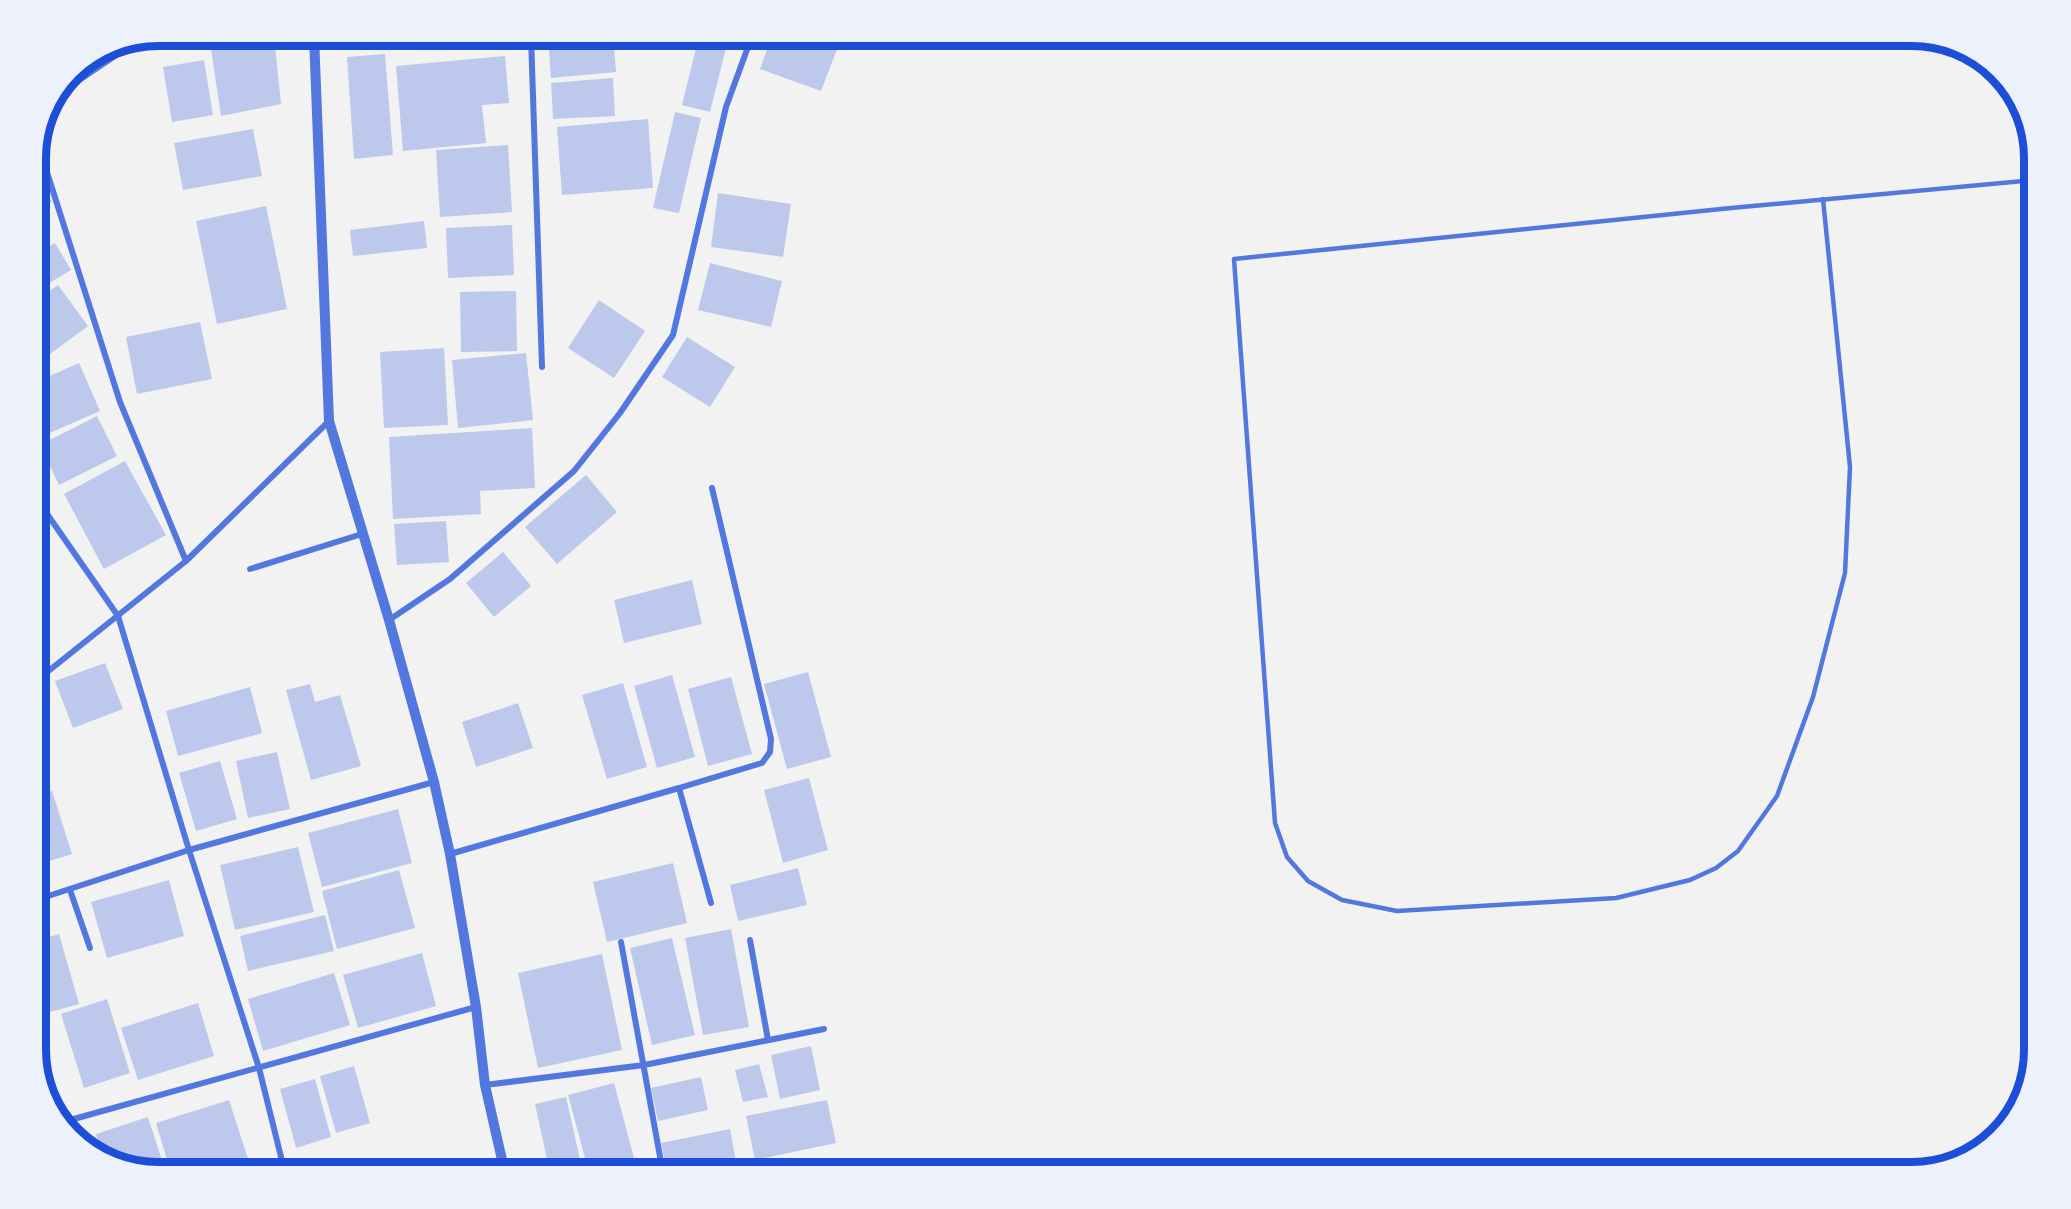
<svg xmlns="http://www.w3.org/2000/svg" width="2071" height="1209" viewBox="0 0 2071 1209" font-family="Montserrat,sans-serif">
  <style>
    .building { fill: #bdc9ec }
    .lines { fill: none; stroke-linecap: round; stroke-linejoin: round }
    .service { stroke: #5277de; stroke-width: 4.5 }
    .minor { stroke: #5277de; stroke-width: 6 }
    .tertiary { stroke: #5277de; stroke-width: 10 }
    .rim { fill: none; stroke: #1d4ed8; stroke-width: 8 }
  </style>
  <rect width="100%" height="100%" fill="#f2f2f2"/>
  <!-- building -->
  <path class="building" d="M274 36 281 104 221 116 211 49Z
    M548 36H613L616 72 551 78Z
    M699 36H729L710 112 682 105Z
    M772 36H842L821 91 760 69Z
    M385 54 393 155 354 159 347 57Z
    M505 56 509 103 482 105 486 143 403 151 396 66Z
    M204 60 213 115 172 122 163 67Z
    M613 78 615 116 553 119 551 83Z
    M675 112 701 118 679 213 653 208Z
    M648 119 653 188 562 195 557 127Z
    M253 129 262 176 183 190 174 143Z
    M508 145 512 212 440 217 436 150Z
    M36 175 52 202 36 212Z
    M718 193 791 204 783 257 711 247Z
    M266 206 287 309 217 324 196 221Z
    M424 221 427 248 353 256 350 230Z
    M512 225 514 275 448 278 446 228Z
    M55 243 71 270 36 291V254Z
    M710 263 782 281 771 327 698 310Z
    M58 285 88 326 42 360 36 352V301Z
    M516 291 517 351 461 352 460 292Z
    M599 300 645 331 614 378 568 348Z
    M200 322 212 379 137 394 126 337Z
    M687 337 735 367 710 407 662 377Z
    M444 348 448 425 384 428 380 352Z
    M526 353 533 420 458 428 452 360Z
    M79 363 100 411 36 439V382Z
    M97 416 117 456 59 485 40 445Z
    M532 428 535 488 480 491 481 514 393 519 389 437Z
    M125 461 166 535 104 569 64 494Z
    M586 475 617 512 557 564 525 527Z
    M446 521 449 562 397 565 394 524Z
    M503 552 531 586 494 617 466 583Z
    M692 580 702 624 624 643 614 600Z
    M105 663 123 709 73 728 55 681Z
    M808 672 831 757 787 769 764 684Z
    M672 675 695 757 657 768 634 686Z
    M731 677 752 754 708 766 688 689Z
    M623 683 647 767 607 779 582 695Z
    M310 684 315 702 340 695 361 766 311 780 286 690Z
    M250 687 262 733 178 756 166 711Z
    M518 703 533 748 476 767 462 722Z
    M277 752 290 809 248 818 236 761Z
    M220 761 237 819 196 831 179 773Z
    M809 778 828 850 783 863 764 790Z
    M52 791 72 854 36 865V796Z
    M398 809 412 863 322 887 308 833Z
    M298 847 314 912 235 930 220 865Z
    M673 863 687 923 607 942 593 882Z
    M798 868 807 905 738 921 730 885Z
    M399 870 415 928 337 949 322 891Z
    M169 880 184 936 107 958 91 902Z
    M325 915 334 951 248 971 240 936Z
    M731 929 749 1027 703 1035 685 938Z
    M59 934 79 1004 36 1016V941Z
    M672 938 695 1035 652 1045 630 948Z
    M422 953 436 1006 358 1028 343 975Z
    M602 954 622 1050 538 1068 518 973Z
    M334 973 350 1025 263 1051 248 999Z
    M107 999 130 1073 84 1088 61 1014Z
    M198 1003 214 1056 138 1080 121 1028Z
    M811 1046 820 1090 780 1099 771 1055Z
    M759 1064 768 1097 743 1102 735 1070Z
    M354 1066 370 1123 336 1133 320 1076Z
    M701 1077 708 1110 658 1121 651 1088Z
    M315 1079 331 1137 296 1148 280 1089Z
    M614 1083 638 1173H589L568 1095Z
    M566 1097 583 1173H550L535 1104Z
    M229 1100 250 1165 224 1173H171L156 1123Z
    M827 1100 836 1143 755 1160 746 1116Z
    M148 1117 166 1173H158L104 1158 96 1134Z
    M730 1129 737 1167 710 1173H667L661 1143Z
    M86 1136 90 1150 79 1138Z"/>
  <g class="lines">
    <!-- service -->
    <path class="service" d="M1823 199 1850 467 1845 573 1813 697 1777 796 1738 851 1716 868 1690 880 1616 898 1397 911 1342 900 1308 881 1287 857 1275 823 1234 259 1731 208 2035 180"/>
    <!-- minor -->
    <path class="minor" d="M531 36 542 367
      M54 97 134 43 200 36
      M38 144 120 402 186 561
      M36 498 118 616 189 850 259 1068 285 1173
      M250 569 362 534
      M389 620 450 579 574 471 620 413 673 335 726 107 752 36
      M36 681 186 561 329 421
      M679 788 762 763 770 752 771 739 712 488
      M450 854 679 788 711 903
      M70 890 90 948
      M36 900 189 850 434 782
      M750 940 768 1040
      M621 942 663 1173
      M485 1085 644 1065 824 1029
      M63 1122 476 1007"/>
    <!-- tertiary -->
    <path class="tertiary" d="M314 36 329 421 389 620 434 782 450 854 476 1007 485 1085 505 1173"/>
  </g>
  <!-- crop -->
  <path d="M0 0H2071V1209H0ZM158 46H1912A112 112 0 0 1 2024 158V1050A112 112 0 0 1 1912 1162H158A112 112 0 0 1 46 1050V158A112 112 0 0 1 158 46Z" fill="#edf1fc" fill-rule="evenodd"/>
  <path class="rim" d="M158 46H1912A112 112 0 0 1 2024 158V1050A112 112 0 0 1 1912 1162H158A112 112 0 0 1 46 1050V158A112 112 0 0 1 158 46Z"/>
</svg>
